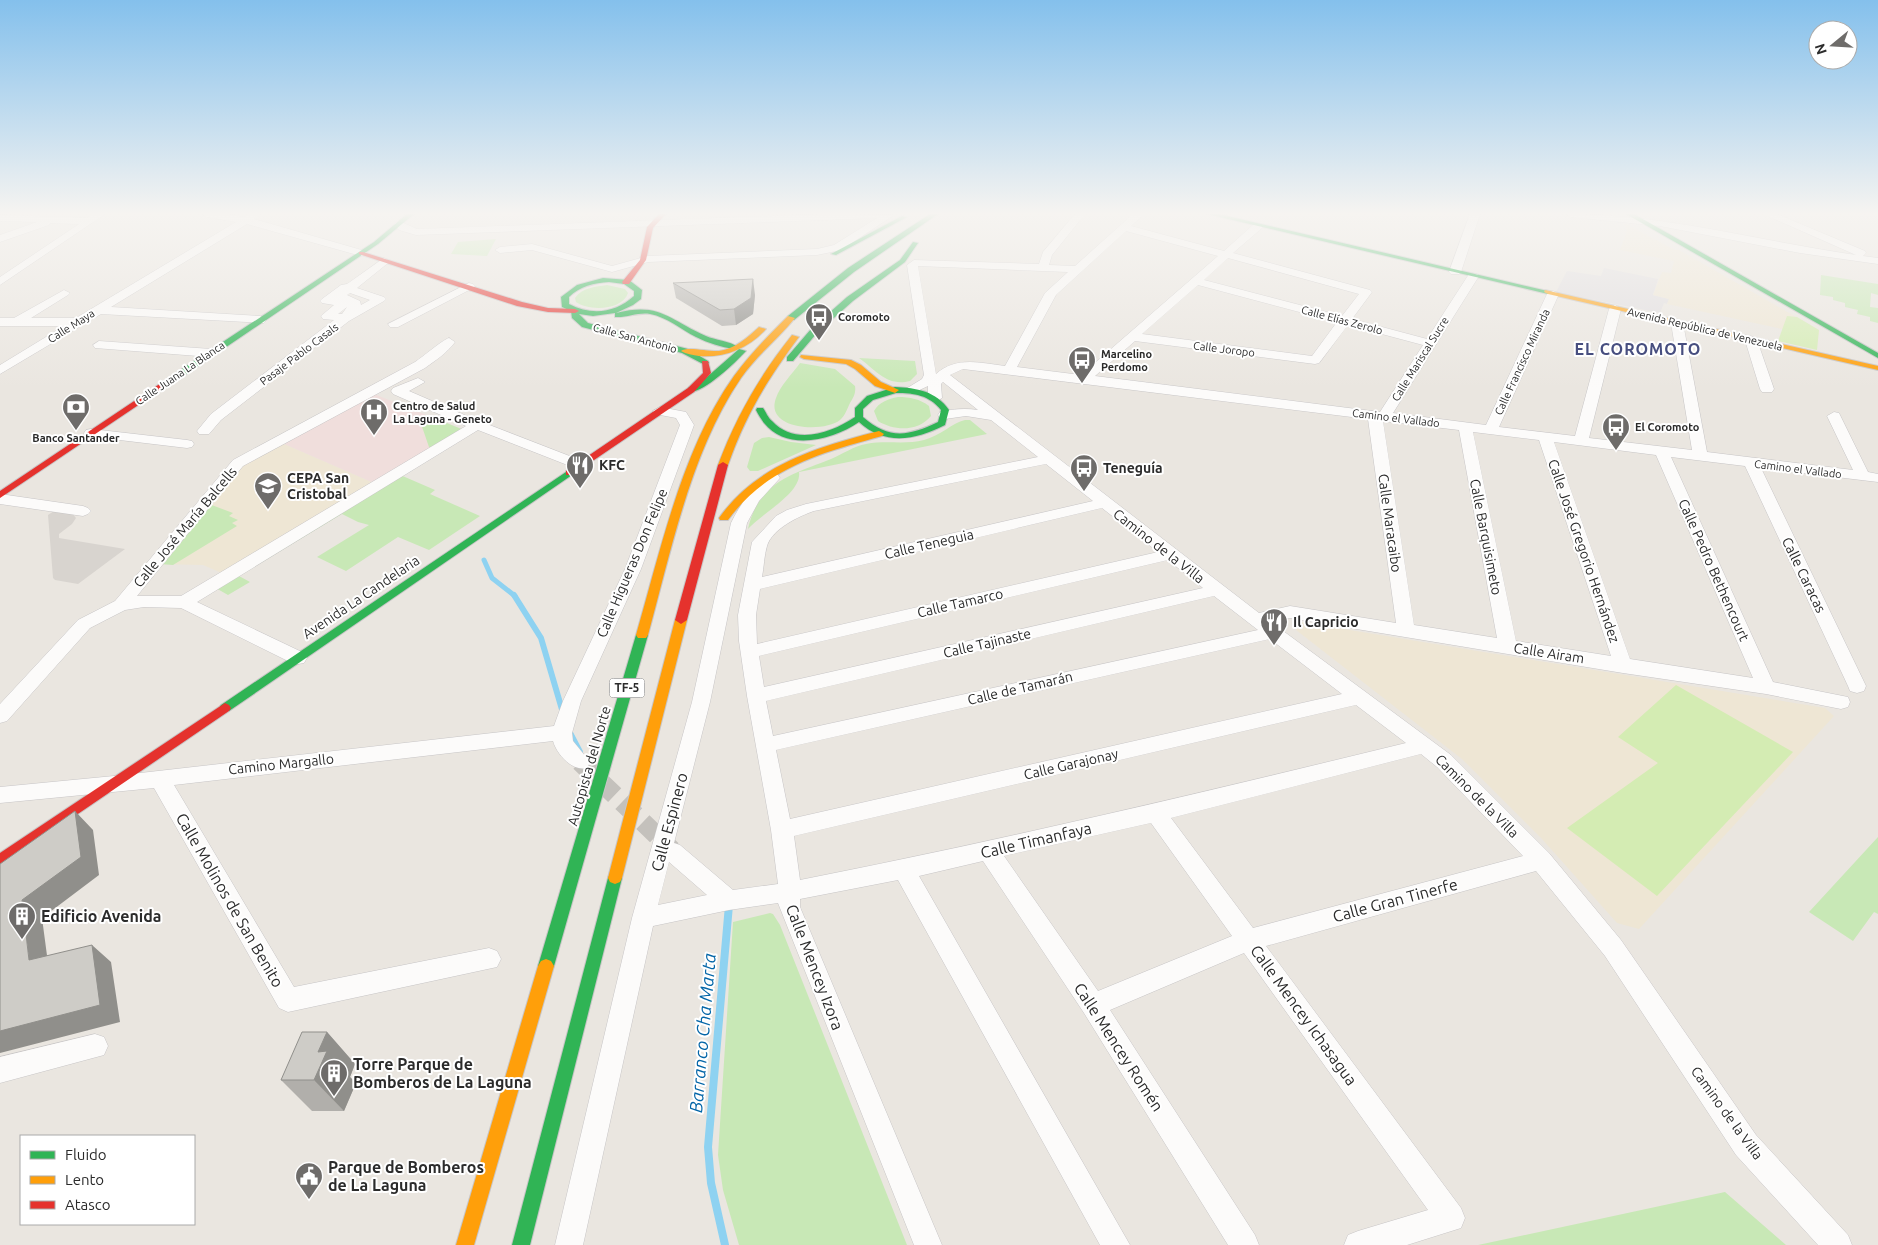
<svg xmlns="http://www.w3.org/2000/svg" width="1878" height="1245" viewBox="0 0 1878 1245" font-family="Ubuntu,sans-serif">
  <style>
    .industrial { fill: #e0dddf }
    .education { fill: #eee6d4 }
    .medical { fill: #f0dedc }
    .green { fill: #c8e8b6 }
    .pitch { fill: #d4ecb3 }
    .plaza { fill: #d8d4cf }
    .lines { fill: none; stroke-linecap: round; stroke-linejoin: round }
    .stream-far2 { stroke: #8ed2f1; stroke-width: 5 }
    .stream-far1 { stroke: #8ed2f1; stroke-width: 6 }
    .stream { stroke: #8ed2f1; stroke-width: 8 }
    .street-tunnel { stroke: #c4c1bc; stroke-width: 19; stroke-dasharray: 19 10; stroke-linecap: butt }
    .street-casing { stroke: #c7c5c6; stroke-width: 1 }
    .fast-casing { stroke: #c7c5c6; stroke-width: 2 }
    .slow-casing { stroke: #c7c5c6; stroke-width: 2 }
    .jam-casing { stroke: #c7c5c6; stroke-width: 2 }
    .street { fill: #fcfbfa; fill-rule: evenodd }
    .fast { fill: #30b455; fill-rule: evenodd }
    .slow { fill: #ff9f0a; fill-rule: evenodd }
    .jam { fill: #e5322d; fill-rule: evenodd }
    .wall { fill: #b1afab }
    .shaded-wall { fill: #908f8b }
    .building { fill: #ceccc7; stroke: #908f8b }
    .labels { text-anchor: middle; stroke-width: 4; stroke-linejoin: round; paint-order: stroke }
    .far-poi-label { font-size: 11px; font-weight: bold; fill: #2b2b2b; stroke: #fff; text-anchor: start }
    .far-street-label { font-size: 11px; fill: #2b2b2b; stroke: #fff }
    .shield { fill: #fff; stroke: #6b6b6b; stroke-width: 1 }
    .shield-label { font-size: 12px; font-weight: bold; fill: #2b2b2b }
    .poi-label { font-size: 14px; font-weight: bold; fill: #2b2b2b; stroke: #fff; text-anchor: start }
    .street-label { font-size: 14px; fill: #2b2b2b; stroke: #fff }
    .far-district-label { font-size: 16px; font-weight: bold; letter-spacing: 1px; fill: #474e7f; stroke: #fff }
    .near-street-label { font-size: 16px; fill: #2b2b2b; stroke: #fff }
    .near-poi-label { font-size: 16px; font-weight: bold; fill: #2b2b2b; stroke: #fff; text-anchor: start }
    .near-water-label { font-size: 18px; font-style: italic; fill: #0365a7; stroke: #fff }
  </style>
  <rect width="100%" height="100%" fill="#eae6e0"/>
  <!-- industrial -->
  <path class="industrial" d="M1604 268 1658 279 1653 295 1669 299 1667 304 1664 303 1660 313 1556 292 1567 271 1601 276Z"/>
  <!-- education -->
  <path class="education" d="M1624 223 1675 250H1679L1819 330V335L1782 329 1667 304 1669 299 1653 295 1662 272 1671 273 1674 261 1620 250 1627 230Z
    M282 443 374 483 224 574 203 565 160 564 241 465Z
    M1301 622 1825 708 1834 716 1639 929 1617 923 1542 839 1462 759 1296 630Z"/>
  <!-- medical -->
  <path class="medical" d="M374 394 464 430 374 483 282 443Z"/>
  <!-- green -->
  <path class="green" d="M496 239 487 256 451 254 458 242Z
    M1821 275 1878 284V295L1871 293 1870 307 1878 308V323L1870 321V317L1857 314 1858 310 1845 307V303L1833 300V297L1820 295Z
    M607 285 625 289 628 293C622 311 588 311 576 302L575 298C583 287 596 287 607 285Z
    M859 358 915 361 917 374 910 381C887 387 876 370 859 358Z
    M800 363 835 369 855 386C856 393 854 397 850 403 847 409 845 416 840 420 824 433 764 430 776 398 780 386 792 374 800 363Z
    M898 397C910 397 920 399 929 406L931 416C918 432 894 431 878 421L874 411C879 402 888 399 898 397Z
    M427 415 464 430 433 448 429 447 419 418Z
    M965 420H970L987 434 799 472C802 493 762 513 748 529 758 482 793 474 831 459 843 454 854 446 866 444 886 440 905 445 924 440 940 436 952 423 965 420Z
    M769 437 791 442 816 445 758 471H750L747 467 754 443 762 438Z
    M398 474 435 490 430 494 480 516 429 550 398 537 346 571 317 557 369 525 358 522 342 514 239 576 250 582 228 595 214 587Z
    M209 504 233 513 229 516 238 520 232 523 237 526 173 565 160 564Z
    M1878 837V914L1874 912 1853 941 1809 912Z
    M770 913 773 914 780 925 907 1245H739L723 1190 718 1155 733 922Z
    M1725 1192 1786 1245H1478Z"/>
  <!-- pitch -->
  <path class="pitch" d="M1787 316 1797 317 1819 330 1817 350 1778 341Z
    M1676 685 1793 752 1657 896 1567 828 1658 763 1618 737Z"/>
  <!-- plaza -->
  <path class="plaza" d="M54 511 71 512 76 518 72 524 59 534V538L125 549 78 584 55 580 53 578 48 515Z"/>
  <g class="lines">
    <!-- stream-far2 -->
    <path class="stream-far2" d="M484 560 492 578 515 596"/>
    <!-- stream-far1 -->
    <path class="stream-far1" d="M514 595 541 638 563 713
      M569 731 580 752"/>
    <!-- stream -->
    <path class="stream" d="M725 1245 711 1183 708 1147 729 905"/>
    <!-- street-tunnel -->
    <path class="street-tunnel" d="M580 762 672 850"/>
    <!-- street casing -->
    <g class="street-casing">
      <path id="street" d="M93 214H105L0 285V277L79 224 50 223 49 225 0 242V235L37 222 0 221V215L88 218Z
        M202 214H227L244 217 249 214H261L254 219 365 251 366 253 361 256 247 224 111 307 260 316 266 320 264 323 101 314 0 374V365L64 326H0V318H14L64 290 70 293 68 295 31 318H76L236 222 207 217Z
        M829 214 894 215 841 250 817 255 648 262 612 272 532 250 500 253 495 250 500 247 532 244 612 266 648 256 817 249 834 245 877 218 416 235 399 230 394 224 399 221 417 229Z
        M1075 214H1085L1052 255 1049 265 1075 266 1133 214H1144L1131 226 1224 251 1254 224 1258 223 1263 226 1262 228 1233 253 1370 290 1372 292 1352 319 1427 339 1469 274H1477L1479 276 1393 413 1486 425 1547 294 1553 291 1559 294 1499 427 1575 436 1609 309 1615 305 1621 309 1589 438 1692 450 1671 323 1677 319 1683 323 1707 452 1853 470 1827 416 1834 412 1839 413 1868 472 1878 474V482L1761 468 1866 686 1864 691 1857 693 1850 691 1848 686 1745 466 1671 457 1773 682 1848 697 1850 702 1848 707 1841 709 1766 694 1623 673 1290 618 1271 622 1451 755 1549 853 1621 940 1756 1135 1848 1235 1852 1245H1818L1736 1155 1605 956 1536 871 1266 946 1461 1208 1465 1218 1461 1228 1407 1245H1344L1348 1235 1358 1231 1428 1210 1244 953 1110 1010 1255 1235 1259 1245H1228L1084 1013 983 861 919 876 1130 1245H1100L898 880 800 899V907L942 1245H914L778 903 729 910 653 926 583 1245H555L632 918 692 702 731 523C740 504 752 489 768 475H778L780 478 759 501 747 523 710 702 674 843 680 845 733 890 778 884 771 830 747 696 739 641 738 615 752 542 776 516 787 510 806 504 1038 457 991 420 966 416 945 419 940 418 938 415 940 412C953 409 965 408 978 410L943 382 941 384 942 398 935 402 928 398V386L911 394 904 390 922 379 924 375 907 265 914 260 1039 264 1043 252ZM1126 231 1218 256 1081 375 1017 367 1056 295ZM1228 258 1359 294 1342 316 1204 280ZM918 266 1068 272 1045 293 1005 366C981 363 956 356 936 374ZM1198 285 1337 322 1312 356 1142 334ZM1348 325 1423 345 1380 412 1095 376 1135 341 1315 364 1319 363ZM963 369 1368 419 1396 623 1290 606 1259 613 950 375ZM1383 421 1459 430 1497 638 1414 625ZM1473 432 1539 440 1611 656 1516 641ZM1554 442 1656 455 1753 678 1630 659ZM1046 464 1093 501 762 577C764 567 764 556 767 546 772 529 799 516 814 511ZM1102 508 1158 552 757 644 756 615 760 589ZM1168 560 1203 588 764 687 759 656ZM1214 596 1258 630 773 736 766 701ZM1270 639 1342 694 790 819 776 750ZM1356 705 1406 743C1205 792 1003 840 800 880L794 836ZM1421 754 1437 767 1523 856 1253 928 1171 818ZM1151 823 1232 936 1098 991 1004 856ZM669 862 707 895 658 905Z
        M1470 214H1480L1461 272 1459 274H1451L1449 272Z
        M1566 214C1664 214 1759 241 1856 255L1763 214H1777L1865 251 1866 253 1863 256 1878 258V264L1800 253 1660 226 1571 217Z
        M384 258 389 261 388 263 357 288 384 297 386 299 384 301 349 321 221 420 209 434H199L197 431 211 414 334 320 323 319 321 316 334 305 322 303 320 301 322 299 341 285 347 284ZM350 293 370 300 361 305 360 301 347 295ZM347 307 342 314H338Z
        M469 283 473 284 475 286 473 288 398 327H390L388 324Z
        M1751 336 1757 340 1774 389 1772 392H1762L1760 389 1745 340Z
        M449 338 455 342C447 353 436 360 425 368L243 466 137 596H181L466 426 393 394 391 391 393 388 418 378 425 382 409 391 469 417 585 462 587 465 585 468H575L478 430 197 602 304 653 307 658 304 663 298 664 292 663 181 608 144 607 125 610 90 628 7 721 0 723V704L78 620 115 601 233 460 415 362C423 357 442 340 449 338Z
        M99 341 211 349 217 353 211 357 95 348 93 345Z
        M660 407 686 412 694 425 641 569 581 701 572 733 573 741 590 762 587 768C573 772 557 755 553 741L174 785 294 987 489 948 497 951 501 959 497 967 288 1012 279 1008 154 788 0 803V787L114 776 554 726 563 701 625 569 680 425 676 418 655 414 653 411Z
        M91 429 187 440 192 441 194 444 192 447 187 448 86 436 84 433 86 430Z
        M0 494 83 506 88 508 91 511 88 514 83 516 0 504Z
        M95 1034 104 1037 108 1046 104 1055 0 1083V1057Z"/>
    </g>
    <!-- fast casing -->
    <g class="fast-casing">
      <path id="fast" d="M407 214H414L378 244 185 375H179V371L374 242Z
        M930 214H938L854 272 794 320H788V316L848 268Z
        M1207 214H1219L1552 292 1548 294Z
        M1626 214H1634L1878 353V358Z
        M902 216 907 217 836 255 831 254Z
        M913 242 918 243 905 262 853 301 817 333 793 361H787V357L811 329 847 297 900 260Z
        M603 278 629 280 642 290 641 299 633 305 616 313C660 302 668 319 706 336 715 340 730 341 738 347L734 349C721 347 708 343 696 337 682 330 667 317 650 314 638 312 627 318 615 317V313L593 316 579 314 588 323 688 349 708 361 709 363 705 365 682 353 582 327 572 318 571 311 562 307 561 297 577 285ZM609 282 624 284 634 291V296C615 313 592 316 569 304V297C580 286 594 283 609 282Z
        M739 349 746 351C736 362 703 394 688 392V388L707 377Z
        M895 387C917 388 936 391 949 410L945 425C916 440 885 446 859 422 833 440 787 452 764 423 761 419 758 414 756 410L757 408H763C766 412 768 418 772 421 795 446 831 433 855 417V408L867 396ZM896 393C914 393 929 395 941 410L938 422C909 436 889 440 863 417V409L873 400Z
        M569 470 574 473 572 475 229 711H221L219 708 221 705Z
        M642 631 648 635 554 966 551 971 546 973 541 971 538 966 636 635Z
        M615 872 620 874 622 878 530 1245H512L608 878 610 874Z"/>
    </g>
    <!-- slow casing -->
    <g class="slow-casing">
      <path id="slow" d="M1545 290 1878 366V370L1548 294 1544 292Z
        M788 316 795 318C778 339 757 355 741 378 691 451 671 551 648 635L646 638H638L636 635C661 549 682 449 734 376 750 354 769 335 788 316Z
        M759 327 766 329C749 348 725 358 699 356 693 355 686 354 681 351 687 346 709 352 719 351 735 349 748 337 759 327Z
        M792 335 799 337C767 380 746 414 728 465L726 467H720L718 465C736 417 760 375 792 335Z
        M801 355 851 360 861 365 881 382 899 390 895 393 875 386 855 369 846 364 804 359 800 357Z
        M879 431 884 434 882 436C821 453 767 467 728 520H720L719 518C757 464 818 447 879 431Z
        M681 616 687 620 622 878 620 882 615 884 610 882 608 878 675 620Z
        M546 959 551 961 554 966 474 1245H456L538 966 541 961Z"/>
    </g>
    <!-- jam casing -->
    <g class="jam-casing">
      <path id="jam" d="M659 214H666L653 228 646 260 629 284H623L622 282 640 260 647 227Z
        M359 252H363L522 302 548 308 575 309 579 311 575 313 548 312 517 306 359 254Z
        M702 361H708L711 373 694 392 572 475H566V471L688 388 703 373Z
        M179 371H182L186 373 0 498V491Z
        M723 462 728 465 687 620 681 624 675 620 718 465Z
        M225 703 229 705 231 708 229 711 0 867V853Z"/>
    </g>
    <!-- street -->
    <use href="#street" class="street"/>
    <!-- fast -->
    <use href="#fast" class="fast"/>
    <!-- slow -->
    <use href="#slow" class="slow"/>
    <!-- jam -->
    <use href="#jam" class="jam"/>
  </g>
  <!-- wall -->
  <path class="wall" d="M673 283 755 295 753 314 736 325 722 326 676 298Z
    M327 1032 355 1064 350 1077 356 1083 344 1111H312L281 1080Z"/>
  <!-- shaded-wall -->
  <path class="shaded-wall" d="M753 279 755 295 753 314 736 325 734 309Z
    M75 811 93 830 99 875 42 918 50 978 29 960 22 900Z
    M92 945 111 962 120 1022 0 1053V1031Z
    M327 1032 355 1064 350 1077 356 1083 344 1111 314 1080 318 1052Z"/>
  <!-- building -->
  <path class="building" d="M753 279 751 298 734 309 720 310 673 283Z
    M75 811 81 857 22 900 29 960 92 945 100 1005 0 1031V864Z
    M302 1032H327L318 1052 327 1051 314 1080H281Z"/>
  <!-- sky -->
  <linearGradient id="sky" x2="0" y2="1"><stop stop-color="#84c0ec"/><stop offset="0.55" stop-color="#f6f4f1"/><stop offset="1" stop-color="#f6f4f1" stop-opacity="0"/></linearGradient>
  <rect width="1878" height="388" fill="url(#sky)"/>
  <!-- icons -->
  <defs>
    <g id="bus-pin" transform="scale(1.4375)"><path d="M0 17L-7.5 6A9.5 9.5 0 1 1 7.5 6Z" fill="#6e6c6a" stroke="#fff"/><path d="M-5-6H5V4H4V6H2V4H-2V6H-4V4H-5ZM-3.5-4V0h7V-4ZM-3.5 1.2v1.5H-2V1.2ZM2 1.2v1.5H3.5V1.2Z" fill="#fff"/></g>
    <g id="bank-pin" transform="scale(1.4375)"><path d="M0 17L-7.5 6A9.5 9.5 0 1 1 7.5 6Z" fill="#6e6c6a" stroke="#fff"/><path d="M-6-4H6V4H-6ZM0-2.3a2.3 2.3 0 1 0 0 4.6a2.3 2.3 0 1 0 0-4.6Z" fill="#fff"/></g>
    <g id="hospital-pin" transform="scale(1.4375)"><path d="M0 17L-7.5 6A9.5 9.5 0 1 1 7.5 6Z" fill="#6e6c6a" stroke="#fff"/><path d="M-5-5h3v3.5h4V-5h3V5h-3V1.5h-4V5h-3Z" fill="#fff"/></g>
    <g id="restaurant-pin" transform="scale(1.4375)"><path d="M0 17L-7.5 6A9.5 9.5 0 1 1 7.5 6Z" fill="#6e6c6a" stroke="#fff"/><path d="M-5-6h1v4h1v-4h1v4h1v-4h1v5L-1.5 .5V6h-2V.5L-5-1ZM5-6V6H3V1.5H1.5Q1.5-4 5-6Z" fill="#fff"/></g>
    <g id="school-pin" transform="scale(1.4375)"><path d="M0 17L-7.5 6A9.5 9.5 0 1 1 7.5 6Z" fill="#6e6c6a" stroke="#fff"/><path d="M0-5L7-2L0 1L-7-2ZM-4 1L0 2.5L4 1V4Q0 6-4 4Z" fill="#fff"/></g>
    <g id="building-pin" transform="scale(1.4375)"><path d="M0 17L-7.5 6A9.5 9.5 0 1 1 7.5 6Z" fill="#6e6c6a" stroke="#fff"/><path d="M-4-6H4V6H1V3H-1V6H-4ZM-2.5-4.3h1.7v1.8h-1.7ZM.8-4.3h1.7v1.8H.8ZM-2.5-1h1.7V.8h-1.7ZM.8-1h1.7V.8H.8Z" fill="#fff"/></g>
    <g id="civic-pin" transform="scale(1.4375)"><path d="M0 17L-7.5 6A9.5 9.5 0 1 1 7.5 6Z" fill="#6e6c6a" stroke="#fff"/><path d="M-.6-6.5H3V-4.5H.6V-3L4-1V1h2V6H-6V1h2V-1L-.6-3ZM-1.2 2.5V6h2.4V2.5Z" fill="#fff"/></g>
  </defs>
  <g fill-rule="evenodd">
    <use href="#bus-pin" x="819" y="317"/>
    <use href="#bus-pin" x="1082" y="360"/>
    <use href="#bank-pin" x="76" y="407"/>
    <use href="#hospital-pin" x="374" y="412"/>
    <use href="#bus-pin" x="1616" y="427"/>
    <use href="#restaurant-pin" x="580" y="465"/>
    <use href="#bus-pin" x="1084" y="468"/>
    <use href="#school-pin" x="268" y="486"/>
    <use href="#restaurant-pin" x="1274" y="622"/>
    <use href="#building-pin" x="22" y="916"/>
    <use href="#building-pin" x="334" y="1073"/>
    <use href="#civic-pin" x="309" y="1176"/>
  </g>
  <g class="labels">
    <!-- far-poi labels -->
    <g class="far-poi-label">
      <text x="838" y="321">Coromoto</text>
      <text x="1101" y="358">Marcelino<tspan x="1101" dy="13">Perdomo</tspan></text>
      <text x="393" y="410">Centro de Salud<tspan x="393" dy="13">La Laguna - Geneto</tspan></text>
      <text x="1635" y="431">El Coromoto</text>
      <text x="76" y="442" text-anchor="middle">Banco Santander</text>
    </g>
    <!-- far-street labels -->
    <g class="far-street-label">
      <text transform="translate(1342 320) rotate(15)" y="4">Calle Elías Zerolo</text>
      <text transform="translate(71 326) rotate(-32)" y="4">Calle Maya</text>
      <text transform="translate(1705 329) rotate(13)" y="4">Avenida República de Venezuela</text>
      <text transform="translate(635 338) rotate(15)" y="4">Calle San Antonio</text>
      <text transform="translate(1224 349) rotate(7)" y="4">Calle Joropo</text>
      <text transform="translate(299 354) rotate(-37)" y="4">Pasaje Pablo Casals</text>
      <text transform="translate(1420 359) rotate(-58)" y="4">Calle Mariscal Sucre</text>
      <text transform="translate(1522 362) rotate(-65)" y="4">Calle Francisco Miranda</text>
      <text transform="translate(180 373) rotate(-34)" y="4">Calle Juana La Blanca</text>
      <text transform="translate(1396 418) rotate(7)" y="4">Camino el Vallado</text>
      <text transform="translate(1798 469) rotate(7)" y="4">Camino el Vallado</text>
    </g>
    <!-- shield labels -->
    <rect class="shield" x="609.5" y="678.5" width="35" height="19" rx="4"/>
    <g class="shield-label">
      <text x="627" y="692">TF-5</text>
    </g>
    <!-- poi labels -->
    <g class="poi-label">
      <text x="599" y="470">KFC</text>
      <text x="1103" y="473">Teneguía</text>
      <text x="287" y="483">CEPA San<tspan x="287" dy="16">Cristobal</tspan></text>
      <text x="1293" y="627">Il Capricio</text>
    </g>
    <!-- street labels -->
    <g class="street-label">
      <text transform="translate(1390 523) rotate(82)" y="5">Calle Maracaibo</text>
      <text transform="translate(185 527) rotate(-50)" y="5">Calle José María Balcells</text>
      <text transform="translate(1486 537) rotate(79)" y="5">Calle Barquisimeto</text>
      <text transform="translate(929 544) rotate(-13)" y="5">Calle Teneguia</text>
      <text transform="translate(1159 546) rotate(38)" y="5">Camino de la Villa</text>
      <text transform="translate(1584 551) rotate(71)" y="5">Calle José Gregorio Hernández</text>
      <text transform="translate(632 563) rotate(-67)" y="5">Calle Higueras Don Felipe</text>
      <text transform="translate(1714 570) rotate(66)" y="5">Calle Pedro Bethencourt</text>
      <text transform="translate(1804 575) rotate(64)" y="5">Calle Caracas</text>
      <text transform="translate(361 597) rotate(-34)" y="5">Avenida La Candelaria</text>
      <text transform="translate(960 603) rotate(-13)" y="5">Calle Tamarco</text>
      <text transform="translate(987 643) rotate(-13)" y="5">Calle Tajinaste</text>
      <text transform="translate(1549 653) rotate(9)" y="5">Calle Airam</text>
      <text transform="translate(1020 688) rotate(-13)" y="5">Calle de Tamarán</text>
      <text transform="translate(281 764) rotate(-6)" y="5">Camino Margallo</text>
      <text transform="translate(1071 764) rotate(-13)" y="5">Calle Garajonay</text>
      <text transform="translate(589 766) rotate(-74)" y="5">Autopista del Norte</text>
      <text transform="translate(1477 796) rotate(45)" y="5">Camino de la Villa</text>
      <text transform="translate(1727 1113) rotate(54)" y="5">Camino de la Villa</text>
    </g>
    <!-- far-district labels -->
    <g class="far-district-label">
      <text x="1638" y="355">EL COROMOTO</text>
    </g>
    <!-- near-street labels -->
    <g class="near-street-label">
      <text transform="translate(669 822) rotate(-75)" y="6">Calle Espinero</text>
      <text transform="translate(1036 840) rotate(-13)" y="6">Calle Timanfaya</text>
      <text transform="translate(230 900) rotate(60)" y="6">Calle Molinos de San Benito</text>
      <text transform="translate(1395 900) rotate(-15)" y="6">Calle Gran Tinerfe</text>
      <text transform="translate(815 967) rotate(69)" y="6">Calle Mencey Izora</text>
      <text transform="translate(1304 1015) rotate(54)" y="6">Calle Mencey Ichasagua</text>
      <text transform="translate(1119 1047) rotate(57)" y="6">Calle Mencey Romén</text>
    </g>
    <!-- near-poi labels -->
    <g class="near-poi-label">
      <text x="41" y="922">Edificio Avenida</text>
      <text x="353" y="1070">Torre Parque de<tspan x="353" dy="18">Bomberos de La Laguna</tspan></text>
      <text x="328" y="1173">Parque de Bomberos<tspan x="328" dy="18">de La Laguna</tspan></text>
    </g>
    <!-- near-water labels -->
    <g class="near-water-label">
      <text transform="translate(703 1033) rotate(-85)" y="6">Barranco Cha Marta</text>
    </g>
  </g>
  <!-- legend -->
  <rect x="20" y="1135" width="175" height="90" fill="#ffffff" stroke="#aaaaaa"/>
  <rect x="30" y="1151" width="25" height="8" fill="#30b455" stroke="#aaaaaa"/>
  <text x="65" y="1160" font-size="15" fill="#2b2b2b">Fluido</text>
  <rect x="30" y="1176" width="25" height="8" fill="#ff9f0a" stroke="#aaaaaa"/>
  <text x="65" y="1185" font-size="15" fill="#2b2b2b">Lento</text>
  <rect x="30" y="1201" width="25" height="8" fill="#e5322d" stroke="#aaaaaa"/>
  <text x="65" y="1210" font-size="15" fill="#2b2b2b">Atasco</text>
  <!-- north arrow -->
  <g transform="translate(1833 45) rotate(252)"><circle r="24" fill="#ffffff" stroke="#aaaaaa"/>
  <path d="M0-4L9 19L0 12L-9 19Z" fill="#6e6c6a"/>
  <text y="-8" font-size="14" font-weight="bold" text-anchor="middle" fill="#2b2b2b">N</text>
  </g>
</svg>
